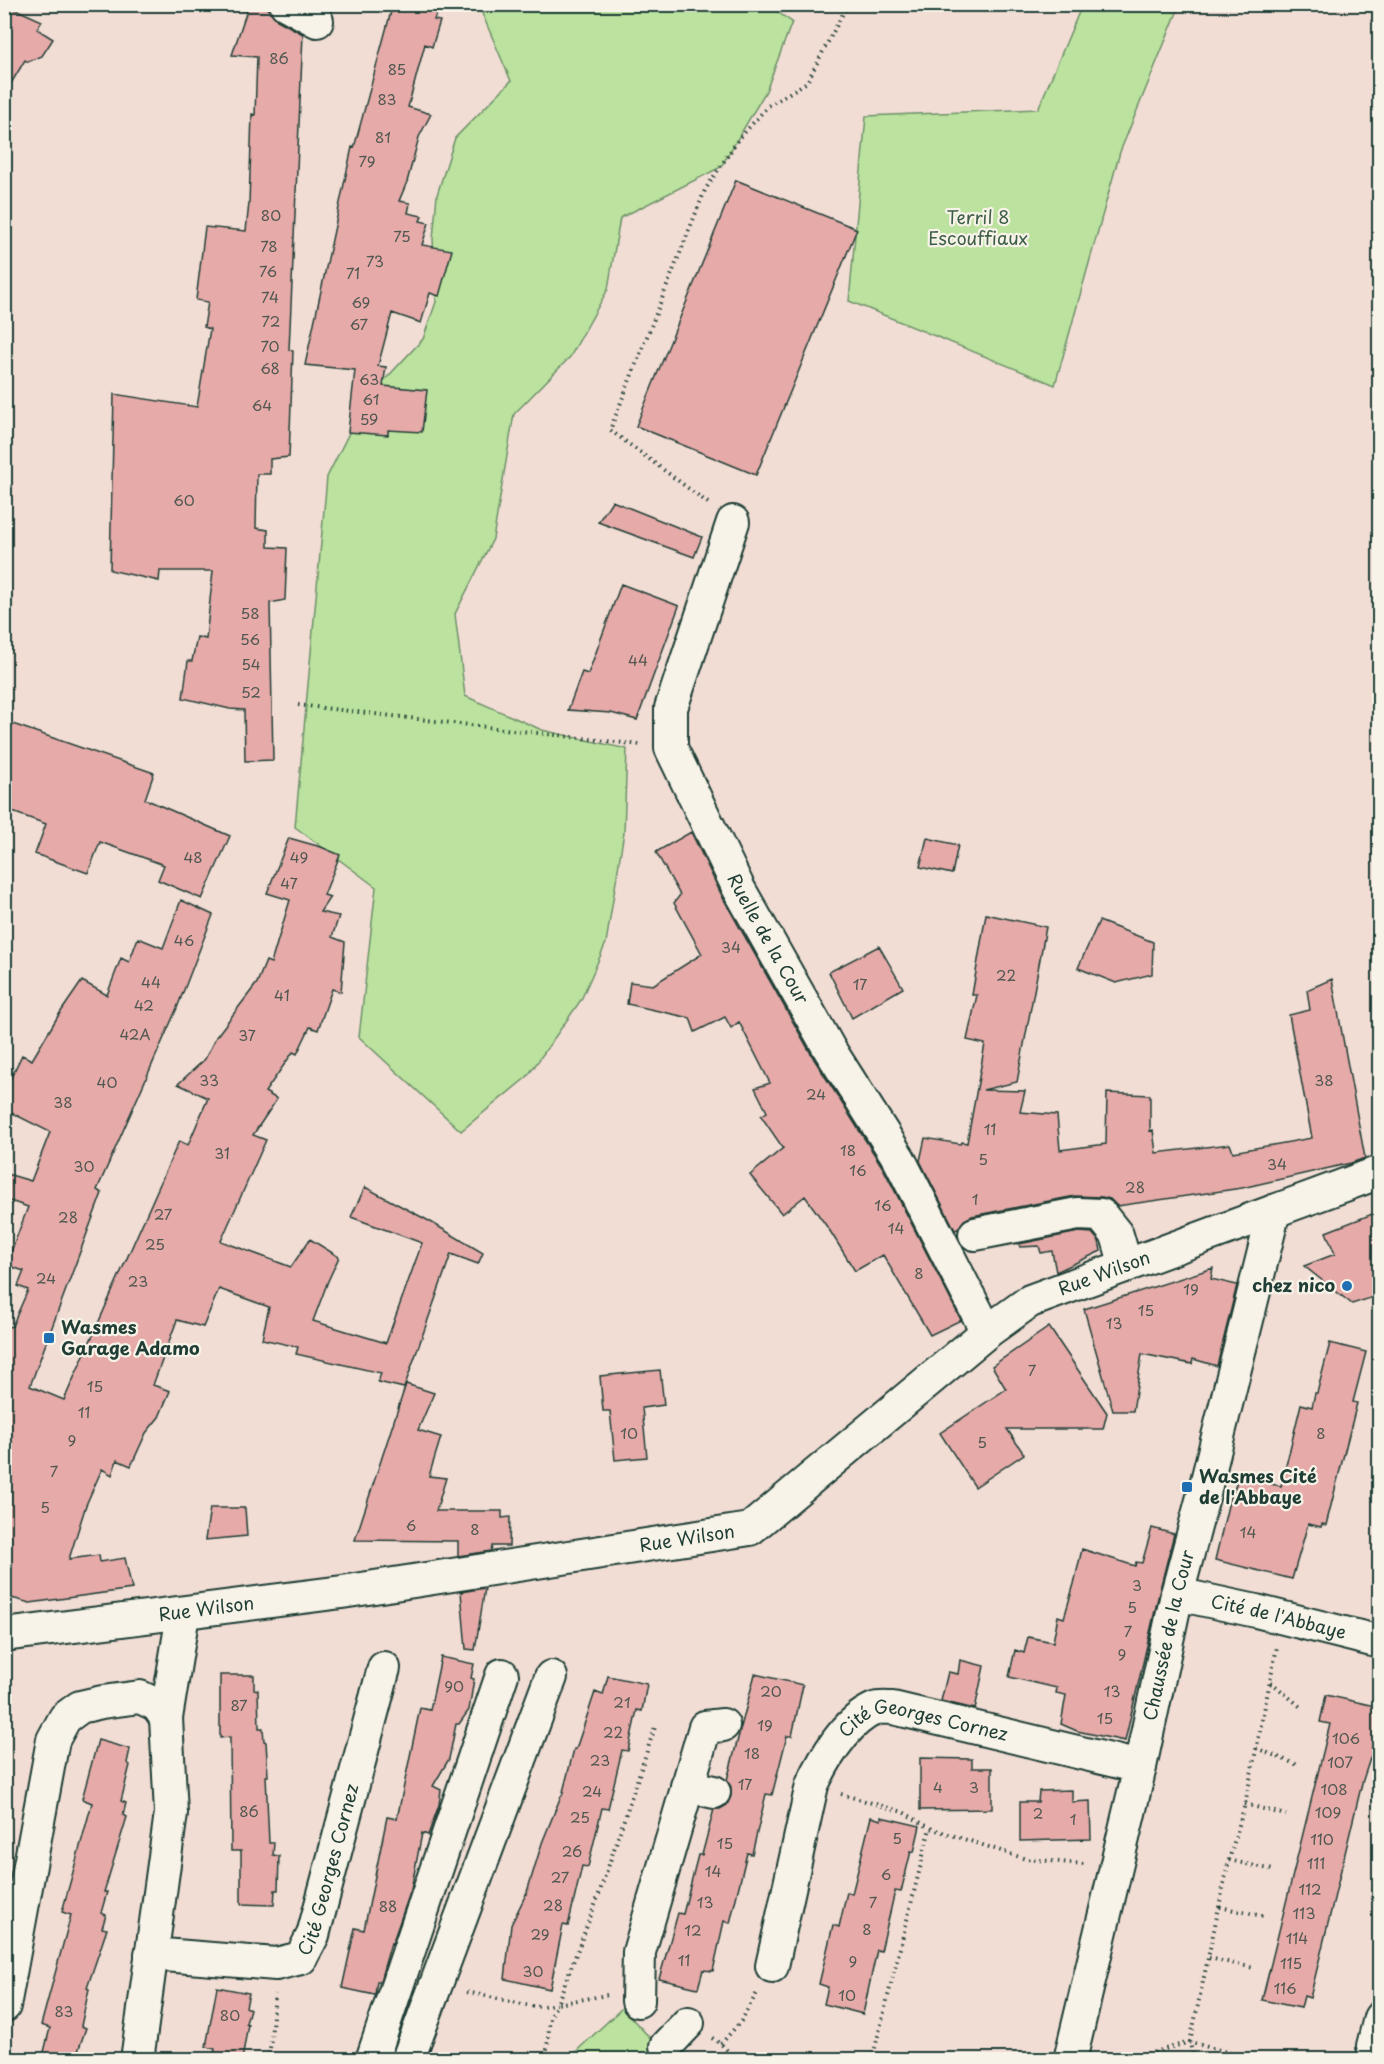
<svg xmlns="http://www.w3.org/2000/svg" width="1384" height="2064" viewBox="0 0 1384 2064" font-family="'Playpen Sans',sans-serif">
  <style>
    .green { fill: #bbe29e; stroke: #6d9069; stroke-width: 1.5 }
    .building { fill: #e6aaa9; stroke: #1f3d34; stroke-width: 1.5 }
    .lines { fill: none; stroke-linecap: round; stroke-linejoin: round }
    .minor-casing { stroke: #1f3d34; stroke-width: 36 }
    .path { stroke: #1f3d34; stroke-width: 4; stroke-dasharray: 1.5 4.5; stroke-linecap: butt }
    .minor { stroke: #f7f3e8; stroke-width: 32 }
    .poi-dot { fill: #1f6fb2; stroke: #f7f3e8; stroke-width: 2 }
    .labels { text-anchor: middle; stroke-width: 4.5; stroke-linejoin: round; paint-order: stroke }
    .number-label { font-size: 15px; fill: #515851 }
    .park-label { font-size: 18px; fill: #3e5e49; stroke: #f7f3e8 }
    .street-label { font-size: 18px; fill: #1f3d34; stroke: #f7f3e8 }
    .poi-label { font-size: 18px; font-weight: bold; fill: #1f3d34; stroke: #f7f3e8; text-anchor: start }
  </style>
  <rect width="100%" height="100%" fill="#f2ddd5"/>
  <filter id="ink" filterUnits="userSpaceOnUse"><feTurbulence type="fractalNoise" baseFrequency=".0167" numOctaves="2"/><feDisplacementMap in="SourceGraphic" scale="12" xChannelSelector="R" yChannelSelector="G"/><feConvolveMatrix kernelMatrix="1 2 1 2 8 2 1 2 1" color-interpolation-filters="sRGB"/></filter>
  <g filter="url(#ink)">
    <!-- green -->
    <path class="green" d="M482 5H767L792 22 766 91 721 167 620 218 608 289 570 357 514 414 493 539 455 614 465 696 542 730 627 749 624 832 606 943 581 1000 527 1077 461 1131 359 1037 376 887 295 827 327 477 365 401 423 339 436 302 433 239 437 195 455 138 511 81 481 11Z
      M1082 5H1180L1120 152 1055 385 849 301 866 116 1038 109Z
      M622 2008 670 2059 567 2060Z"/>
    <!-- building -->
    <path class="building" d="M4 4 42 21 37 29 53 39 42 56 28 62 25 60 4 95Z
      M249 4H261L269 9 277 20 303 34 289 350 293 351 289 457 270 459V474H257L256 528 268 530V547L287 548 285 600 270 603 273 760 245 761 244 710 230 709 183 698 188 661H192L197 637 206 639 213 571H160L159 581 110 570 114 394 197 407 210 329 204 327 208 302 196 300 205 227 246 231 249 203 252 114 255 115 257 57 232 55Z
      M393 4H440L434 20 440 21 432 47 425 44 408 107 431 114 419 137 407 182 399 201 410 203 408 213 422 216 420 221 429 223 422 245 452 250 439 296 430 293 421 323 392 313 378 366 386 367 383 386 427 390 422 432 388 430V435L348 432 355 370 305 365 352 147 354 148Z
      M736 180 857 229 756 475 636 426Z
      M612 501 702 537 694 557 598 522Z
      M621 584 679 606 637 720 611 713 568 710 582 672 588 674Z
      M4 721 154 773 145 799 230 836 202 899 158 880 164 865 100 842 88 873 35 854 46 824 4 809Z
      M691 832 723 898 814 1059 883 1168 961 1320 930 1335 883 1255 855 1271 830 1231 805 1196 782 1214 750 1175 783 1148 761 1116 767 1112 755 1088 770 1083 739 1022 731 1028 725 1017 695 1032 690 1018 627 1004 630 982 653 985 702 954 674 903 680 895 656 852Z
      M289 838 321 847 340 855 324 895 330 897 320 912 339 916 332 937 345 942 341 992 332 989 318 1030 310 1027 297 1054 293 1052 265 1092 277 1099 253 1135 266 1140 221 1241 291 1267 310 1239 339 1257 328 1281 313 1321 386 1343 422 1243 351 1217 365 1187 429 1221 483 1253 478 1264 451 1254 404 1388 378 1382 381 1373 296 1354 298 1347 262 1339 269 1307 219 1289 203 1327 177 1320 153 1385 170 1391 159 1417 146 1433 131 1466 117 1460 112 1475 102 1469 86 1505 69 1559 99 1555 100 1562 125 1558 132 1589 30 1603 4 1596V1328L12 1326 28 1290 18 1286 24 1271 6 1265 28 1207 4 1199V1173L31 1181 50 1132 4 1109V1092L22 1055 32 1060 58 1016 82 981 107 995 121 958 129 962 138 938 163 948 181 900 213 915 177 1008 97 1190 102 1193 30 1386 64 1400 179 1141 188 1145 208 1098 178 1084 205 1059 216 1037 257 983 266 961 271 963 290 900 267 893Z
      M927 838 958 845 952 874 920 867Z
      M986 914 1046 927 1017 1082 983 1090 1025 1091 1020 1112 1057 1115 1060 1150 1106 1144 1107 1093 1150 1095V1131L1153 1130 1156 1153 1230 1144 1233 1152 1312 1138 1289 1015 1310 1010 1307 990 1332 979 1365 1158 1351 1163 1242 1188 1117 1206 1110 1199 1102 1197 1075 1196 972 1216 964 1220 958 1229 955 1230 920 1161 925 1138 960 1144 962 1142 967 1143 985 1044 967 1040 977 995H972Z
      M1099 921 1153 942 1152 974 1116 983 1078 968Z
      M879 946 903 988 852 1018 829 972Z
      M1380 1211V1295L1352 1304 1304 1266 1335 1254 1326 1232Z
      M1079 1232 1092 1233 1099 1241 1101 1251 1056 1272 1052 1251 1041 1253 1039 1246 1020 1247 1019 1244Z
      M1213 1268 1211 1279 1237 1285 1217 1366 1193 1359 1192 1364 1142 1354 1133 1411H1113L1084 1309Z
      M1049 1327 1107 1413 1103 1429H1007L1024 1454 975 1487 940 1433 1006 1389 992 1366Z
      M1330 1343 1366 1352 1353 1402 1357 1403 1326 1525 1322 1524 1321 1527 1308 1524 1292 1579 1215 1560 1231 1493 1233 1494 1238 1477 1281 1486 1301 1404 1312 1407 1315 1393H1317Z
      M660 1370 664 1405 642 1408 647 1457 615 1460 610 1411H603L600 1376Z
      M406 1384 434 1393 418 1430 441 1437 429 1476 446 1478 436 1511H502V1518L510 1517 509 1546H492L491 1551 458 1556V1541L355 1540Z
      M210 1508H245L247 1536 205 1540Z
      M1152 1528 1174 1534 1160 1589 1125 1741 1077 1731 1061 1724 1066 1695 1056 1693 1057 1688 1009 1677 1015 1650 1024 1653 1028 1637 1053 1642 1058 1616 1064 1618 1074 1584 1082 1549 1135 1566 1136 1562 1142 1563Z
      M485 1588 475 1650 466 1649 461 1592Z
      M441 1657 474 1664 471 1678 474 1679 469 1710 459 1724H456L449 1759 433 1786 441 1790 439 1805 428 1835 422 1833 411 1890 392 1944 391 1943 380 1981H377L375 1995 342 1988 355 1928 364 1930 387 1817 397 1819 420 1708 430 1710Z
      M960 1660 984 1666 975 1709 941 1701 948 1672 958 1674Z
      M755 1674 803 1685 792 1736H787L772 1795 766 1794 752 1854 747 1853 730 1923 724 1921 713 1971 703 1970 698 1988 659 1979 678 1913 683 1914 698 1855H702L714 1809H720L727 1805 731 1796V1787L727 1780Z
      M220 1675H254V1689L258 1690 259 1728H263L264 1741 266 1742 268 1776H266L269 1843H274L273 1855 279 1856 278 1890H275L274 1905 241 1904V1851H231L230 1737 220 1738Z
      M608 1676 647 1684 642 1711 637 1710 628 1751 622 1750 608 1809 602 1808 588 1867 582 1866 568 1926 563 1925 550 1989 505 1979 511 1925 527 1892 542 1843 561 1796H562L574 1749H576L595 1692 603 1695Z
      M1326 1695 1375 1706 1374 1712 1380 1713V1728L1362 1783 1310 1998 1304 1996 1301 2008 1262 2000 1330 1724 1320 1722Z
      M98 1740 130 1749 127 1763 130 1765 121 1801 126 1803 123 1815 127 1817 104 1892H107L101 1913 106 1915 102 1928 107 1929 87 1988 89 1989 81 2026 86 2028 75 2060H42L50 2028 41 2025 71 1915 62 1912 92 1803 82 1799Z
      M920 1758 972 1759V1768H992V1809L920 1810Z
      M1072 1790V1802L1090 1801 1091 1839 1020 1841V1802H1038L1039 1791Z
      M871 1817 881 1820V1817L920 1826 914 1852 911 1851 901 1892 895 1891 881 1951 877 1950 863 2014 824 2004 828 1987 819 1984 833 1925 839 1927 847 1892 852 1894Z
      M217 1987 249 1993 246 2007 250 2009 246 2023 248 2024 242 2060H213L215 2049 206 2047Z"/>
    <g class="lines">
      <!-- minor casing -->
      <g class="minor-casing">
        <g id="minor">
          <path d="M286 4 317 21"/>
          <path id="s1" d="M733 522 671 708V748L739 889 830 1050 899 1159 987 1332"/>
          <path d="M975 1234 1078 1214 1101 1215 1117 1235 1126 1266"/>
          <path id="s2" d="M1177 1594 1256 1611 1380 1642"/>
          <path id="s3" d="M4 1635 342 1592 750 1529 987 1332 1030 1301 1380 1172"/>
          <path d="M687 1786 714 1792"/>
          <path id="s4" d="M151 1954 276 1964 301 1958 313 1935 384 1668"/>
          <path id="s5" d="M772 1966 812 1785C825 1758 845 1722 874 1709 879 1707 887 1708 893 1708L1140 1767"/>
          <path d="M638 2001 639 1952 705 1727 723 1725"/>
          <path d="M4 2006 53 1740 65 1718 80 1707 102 1702 140 1697 157 1705 166 1718"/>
          <path d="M666 2046 688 2023"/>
          <path d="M1373 2046 1380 2018"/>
          <path d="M137 2060 171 1813 166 1718 183 1614"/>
          <path d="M372 2060 502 1675"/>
          <path d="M411 2060 410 2054 551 1677"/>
          <path id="s6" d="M1070 2060 1140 1767 1177 1594 1204 1493 1274 1211"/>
        </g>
      </g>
      <!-- path -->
      <path class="path" d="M708 503 610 430 705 190 738 140 768 106 807 82 848 4
        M298 705 641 745
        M1271 1682 1303 1709
        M1256 1748 1300 1766
        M841 1794 903 1812 930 1828
        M1245 1804 1286 1815
        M1229 1860 1273 1870
        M1220 1907 1263 1916
        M1209 1958 1254 1968
        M467 1992 536 2007 557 2004 550 2017 546 2060
        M607 1995 557 2004 598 1897 655 1727
        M712 2038 721 2044 736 2060
        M721 2044 741 2021 757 1993
        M269 2060 275 1994
        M872 2060 930 1828 1026 1859 1084 1864
        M903 2060 934 2058 940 2060
        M1134 2060 1133 2058 1190 2042 1256 2060
        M1193 2060 1190 2042 1229 1860 1245 1804 1277 1647"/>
      <!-- minor -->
      <use href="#minor" class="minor"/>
    </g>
  </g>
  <!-- markers -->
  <g class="poi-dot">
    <circle cx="1347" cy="1286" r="6"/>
    <rect x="43" y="1332" width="12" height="12" rx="3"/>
    <rect x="1181" y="1481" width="12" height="12" rx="3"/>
  </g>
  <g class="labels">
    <!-- number labels -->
    <g class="number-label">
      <text x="279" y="64">86</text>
      <text x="397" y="75">85</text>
      <text x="387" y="105">83</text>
      <text x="383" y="143">81</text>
      <text x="367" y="167">79</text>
      <text x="271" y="221">80</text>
      <text x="402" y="242">75</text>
      <text x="269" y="252">78</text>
      <text x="375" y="267">73</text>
      <text x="268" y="277">76</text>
      <text x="353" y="279">71</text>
      <text x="270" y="303">74</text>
      <text x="361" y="308">69</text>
      <text x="271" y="327">72</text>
      <text x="359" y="330">67</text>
      <text x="270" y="352">70</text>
      <text x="270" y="374">68</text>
      <text x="369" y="385">63</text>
      <text x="371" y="405">61</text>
      <text x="262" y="411">64</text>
      <text x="369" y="425">59</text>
      <text x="184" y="506">60</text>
      <text x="250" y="619">58</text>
      <text x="250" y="645">56</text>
      <text x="638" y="666">44</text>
      <text x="251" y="670">54</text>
      <text x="251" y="698">52</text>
      <text x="193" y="863">48</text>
      <text x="299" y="863">49</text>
      <text x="289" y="889">47</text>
      <text x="184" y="946">46</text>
      <text x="731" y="953">34</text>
      <text x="1006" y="981">22</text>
      <text x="151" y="988">44</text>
      <text x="860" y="990">17</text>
      <text x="282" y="1001">41</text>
      <text x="144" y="1011">42</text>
      <text x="135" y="1040">42A</text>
      <text x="247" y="1041">37</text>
      <text x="209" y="1086">33</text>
      <text x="1324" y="1086">38</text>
      <text x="107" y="1088">40</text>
      <text x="816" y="1100">24</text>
      <text x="63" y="1108">38</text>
      <text x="990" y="1135">11</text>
      <text x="848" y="1156">18</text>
      <text x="222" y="1159">31</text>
      <text x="983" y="1165">5</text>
      <text x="1277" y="1170">34</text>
      <text x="84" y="1172">30</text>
      <text x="858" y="1176">16</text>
      <text x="1135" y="1193">28</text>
      <text x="975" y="1205">1</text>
      <text x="883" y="1211">16</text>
      <text x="163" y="1220">27</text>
      <text x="68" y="1223">28</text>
      <text x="896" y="1234">14</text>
      <text x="155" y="1250">25</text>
      <text x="919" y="1279">8</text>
      <text x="46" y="1284">24</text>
      <text x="138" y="1287">23</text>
      <text x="1191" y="1295">19</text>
      <text x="1146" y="1316">15</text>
      <text x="1114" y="1329">13</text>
      <text x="1032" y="1376">7</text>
      <text x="95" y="1392">15</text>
      <text x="84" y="1418">11</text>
      <text x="629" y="1439">10</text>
      <text x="1321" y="1439">8</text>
      <text x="72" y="1446">9</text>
      <text x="982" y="1448">5</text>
      <text x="54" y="1477">7</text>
      <text x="45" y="1513">5</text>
      <text x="411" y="1531">6</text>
      <text x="475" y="1535">8</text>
      <text x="1248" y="1538">14</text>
      <text x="1137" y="1591">3</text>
      <text x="1132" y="1613">5</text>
      <text x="1128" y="1637">7</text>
      <text x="1122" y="1660">9</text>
      <text x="454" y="1692">90</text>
      <text x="771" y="1697">20</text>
      <text x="1112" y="1697">13</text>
      <text x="622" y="1708">21</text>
      <text x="239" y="1711">87</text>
      <text x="1105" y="1724">15</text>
      <text x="765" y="1731">19</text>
      <text x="613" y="1738">22</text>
      <text x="1346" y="1744">106</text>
      <text x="752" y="1759">18</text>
      <text x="600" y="1766">23</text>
      <text x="1340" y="1768">107</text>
      <text x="745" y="1790">17</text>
      <text x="938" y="1793">4</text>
      <text x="974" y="1793">3</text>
      <text x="1334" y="1795">108</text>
      <text x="592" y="1797">24</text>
      <text x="249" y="1817">86</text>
      <text x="1328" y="1818">109</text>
      <text x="1038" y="1819">2</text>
      <text x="580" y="1823">25</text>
      <text x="1073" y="1825">1</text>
      <text x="897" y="1844">5</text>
      <text x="1322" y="1845">110</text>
      <text x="725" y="1849">15</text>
      <text x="572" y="1857">26</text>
      <text x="1316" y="1869">111</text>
      <text x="713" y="1877">14</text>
      <text x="886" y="1880">6</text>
      <text x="560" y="1883">27</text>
      <text x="1310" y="1895">112</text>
      <text x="705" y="1908">13</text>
      <text x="873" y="1908">7</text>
      <text x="553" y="1911">28</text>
      <text x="388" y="1912">88</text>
      <text x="1304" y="1919">113</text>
      <text x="867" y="1935">8</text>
      <text x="693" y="1936">12</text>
      <text x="540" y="1940">29</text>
      <text x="1297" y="1944">114</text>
      <text x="684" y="1966">11</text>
      <text x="853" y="1967">9</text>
      <text x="1291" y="1969">115</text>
      <text x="533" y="1977">30</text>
      <text x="1285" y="1994">116</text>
      <text x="847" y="2001">10</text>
      <text x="64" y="2017">83</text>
      <text x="230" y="2021">80</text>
    </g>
    <!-- park labels -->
    <g class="park-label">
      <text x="978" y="224">Terril 8<tspan x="978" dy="21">Escouffiaux</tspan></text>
    </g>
    <!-- street labels -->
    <g class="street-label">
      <text dy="6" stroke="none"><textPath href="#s1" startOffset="450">Ruelle de la Cour</textPath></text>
      <text dy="6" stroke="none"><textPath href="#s3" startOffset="1194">Rue Wilson</textPath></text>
      <text dy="6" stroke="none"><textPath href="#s3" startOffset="690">Rue Wilson</textPath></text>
      <text dy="6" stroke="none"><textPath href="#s3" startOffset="204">Rue Wilson</textPath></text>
      <text dy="6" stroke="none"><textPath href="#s2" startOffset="104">Cité de l'Abbaye</textPath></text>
      <text dy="6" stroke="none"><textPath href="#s6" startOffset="436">Chaussée de la Cour</textPath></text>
      <text dy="6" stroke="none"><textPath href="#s5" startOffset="333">Cité Georges Cornez</textPath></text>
      <text dy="6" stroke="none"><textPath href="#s4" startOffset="244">Cité Georges Cornez</textPath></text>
    </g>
    <!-- poi labels -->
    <g class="poi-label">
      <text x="1335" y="1292" text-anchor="end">chez nico</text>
      <text x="61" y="1334">Wasmes<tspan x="61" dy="21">Garage Adamo</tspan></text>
      <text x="1199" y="1483">Wasmes Cité<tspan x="1199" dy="21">de l'Abbaye</tspan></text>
    </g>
  </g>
  <!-- margin -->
  <rect width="1384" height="2064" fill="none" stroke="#f7f3e8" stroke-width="24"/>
  <rect x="12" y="12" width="1360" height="2040" fill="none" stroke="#1f3d34" stroke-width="2" filter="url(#ink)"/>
</svg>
